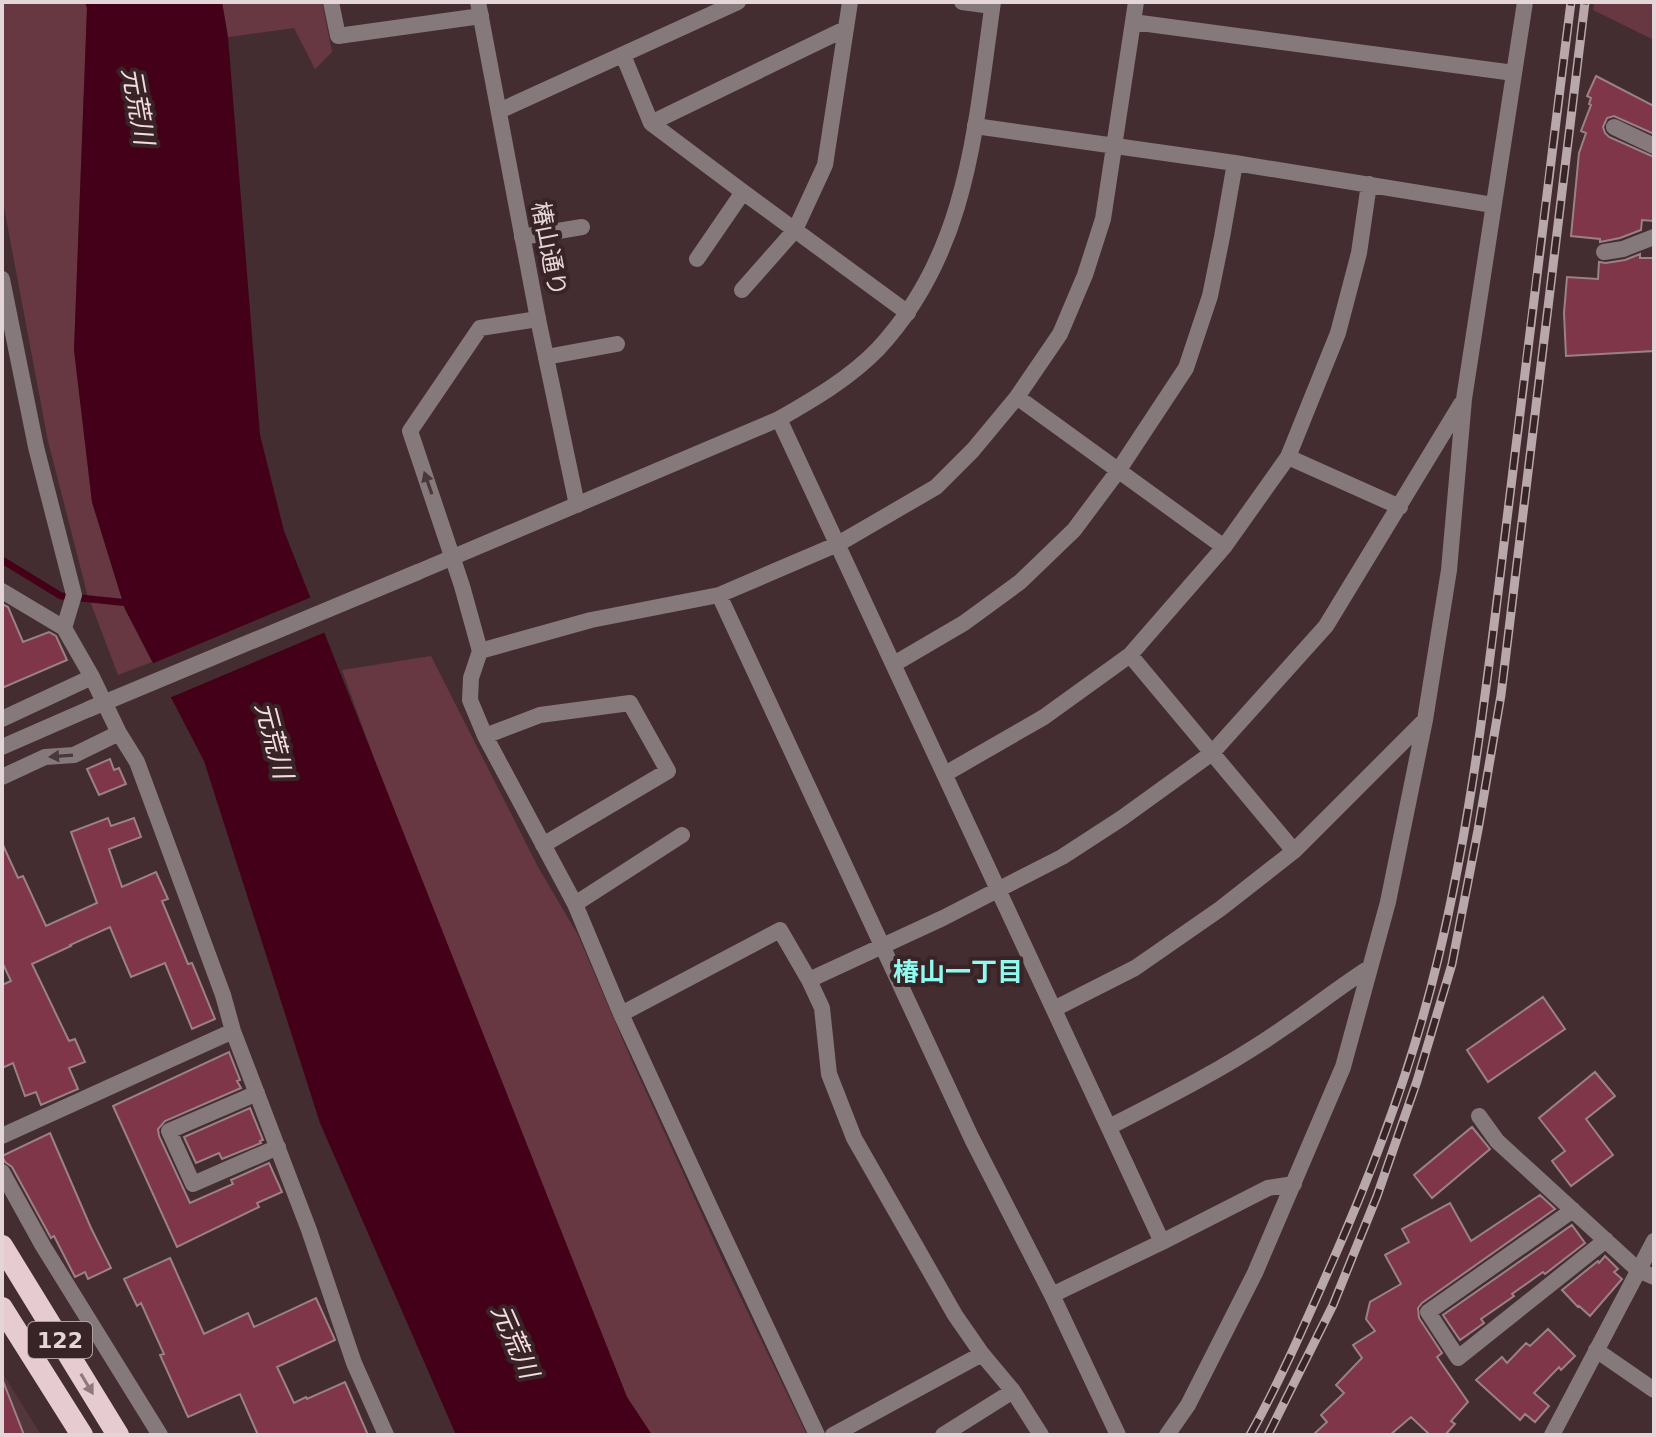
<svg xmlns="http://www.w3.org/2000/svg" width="1656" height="1437" viewBox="0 0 1656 1437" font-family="'DejaVu Sans','Noto Sans JP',sans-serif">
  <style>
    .built { fill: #53373c }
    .green { fill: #683842 }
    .water { fill: #430018 }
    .pier { fill: #432d31 }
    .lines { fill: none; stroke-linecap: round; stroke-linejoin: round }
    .stream { stroke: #430018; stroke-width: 7 }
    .building { fill: #7e3648; stroke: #9b8185; stroke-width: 2 }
    .minor { stroke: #85797b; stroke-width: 16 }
    .tertiary { stroke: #85797b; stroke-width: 16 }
    .trunk { stroke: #e6ccd0; stroke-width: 22 }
    .rail-casing { stroke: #b8a8ab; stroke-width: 9 }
    .rail { stroke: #382327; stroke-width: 6; stroke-dasharray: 18; stroke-linecap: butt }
    .tertiary-bridge { stroke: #85797b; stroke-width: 16 }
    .oneway { fill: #4b383c }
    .oneway2 { fill: #8f787c }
    .labels { text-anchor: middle; stroke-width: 8; stroke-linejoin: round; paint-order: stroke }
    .shield { fill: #382327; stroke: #b0a0a3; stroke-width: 2 }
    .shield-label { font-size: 22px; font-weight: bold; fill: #e4d6d8 }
    .street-label { font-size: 24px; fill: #e4d6d8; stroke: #382327 }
    .water-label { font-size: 26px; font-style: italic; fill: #f4dde0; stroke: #382327 }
    .neighbourhood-label { font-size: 26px; font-weight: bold; fill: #90faef; stroke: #382327 }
  </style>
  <rect width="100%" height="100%" fill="#432d31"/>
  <!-- built -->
  <path class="built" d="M2 1372 41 1435H2Z"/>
  <!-- green -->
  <path class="green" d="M2 2H85L87 8 74 350 92 502 125 609 152 662 118 675 87 593 48 441 2 197Z
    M222 2H322L332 52 315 69 294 28 228 37Z
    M1594 2H1654V40L1593 10Z
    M431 656 538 867 578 935 631 1059 724 1263 807 1435H652L627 1397 492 1067 412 863 342 670Z"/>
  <!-- water -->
  <path class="water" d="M85 2H222L228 37 260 435 284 531 627 1397 652 1435H456L320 1123 204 761 125 609 92 502 74 350 87 8Z"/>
  <!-- pier -->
  <path class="pier" d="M314 596 328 631 167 699 149 665Z"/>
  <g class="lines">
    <!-- stream -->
    <path class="stream" d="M2 560 61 596 129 603"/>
  </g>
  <!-- building -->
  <path class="building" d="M1596 76 1654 106V134L1614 116 1607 118 1603 127 1605 133 1609 137 1654 157V221L1642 220 1641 230 1620 238 1600 242V239L1571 236 1579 153 1586 133 1581 131 1591 105 1589 104 1591 98 1587 96Z
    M1640 254V258H1654V351L1566 356 1564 313 1567 277 1598 279 1599 262 1606 263 1625 260Z
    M2 604 8 607 23 642 49 632 56 636 67 660 2 688Z
    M110 759 114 770 119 768 126 784 99 795 87 769Z
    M108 818 111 826 134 818 141 837 109 849 122 887 156 872 168 899 162 901 188 964 192 963 215 1019 192 1029 165 963 131 977 110 927 70 945 71 946 32 964 69 1041 75 1039 85 1062 69 1068 78 1089 41 1105 36 1092 25 1096 13 1063 2 1068V985L11 981 2 962V843L18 878 23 876 46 926 97 903 71 832Z
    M1543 997 1565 1029 1488 1082 1467 1050Z
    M229 1052 240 1080 237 1081 241 1088 165 1121 158 1129 159 1136 190 1203 233 1184 231 1180 269 1163 282 1192 257 1203 259 1207 177 1247 113 1106Z
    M1595 1072 1615 1096 1586 1119 1613 1155 1571 1186 1552 1161 1565 1151 1539 1118Z
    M250 1108 263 1140 260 1141 261 1143 222 1159 219 1153 196 1163 184 1137Z
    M1472 1127 1490 1149 1432 1198 1414 1175Z
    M50 1133 91 1228 111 1268 88 1279 85 1272 75 1277 54 1236 51 1238 12 1167 5 1162 2 1156Z
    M1540 1195 1555 1209 1422 1303 1418 1308 1419 1318 1442 1353 1437 1357 1468 1402 1451 1421 1455 1424 1445 1435H1430L1411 1417 1390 1435H1313L1327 1422 1321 1415 1344 1393 1336 1385 1362 1358 1353 1345 1375 1331 1366 1319 1370 1302 1401 1284 1385 1255 1409 1242 1402 1229 1450 1203 1471 1241Z
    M1572 1225 1585 1243 1545 1274 1543 1272 1512 1294 1514 1296 1481 1319 1484 1323 1460 1340 1443 1315Z
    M1605 1256 1618 1269 1614 1272 1622 1279 1590 1316 1579 1306 1578 1307 1562 1290 1598 1261 1599 1263Z
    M170 1258 204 1334 248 1313 254 1327 316 1298 335 1340 277 1367 294 1403 306 1397 307 1399 345 1382 368 1435H258L240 1394 188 1417 160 1355 164 1354 141 1303 137 1306 124 1279Z
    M1548 1329 1575 1356 1561 1370 1559 1367 1534 1393 1549 1406 1535 1422 1525 1414 1520 1420 1476 1380 1502 1357 1507 1363 1526 1343 1530 1346Z
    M3 1381 24 1435H2Z"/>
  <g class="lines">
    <!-- minor -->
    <path class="minor" d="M331 2 338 36 481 16
      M962 2 992 6
      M1133 22 1514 73
      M623 55 651 123 743 192 908 313
      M499 111 738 2
      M651 123 845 29
      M975 126 1235 163 1493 205
      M1614 127 1654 146
      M522 237 582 227
      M1604 252 1623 249 1654 237
      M697 259 743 192
      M2 279 36 447 74 595 64 628
      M742 290 795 230 825 165 850 2
      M538 319 480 328 410 431 462 586 480 651 471 678 470 700 485 736 575 904 621 1014 709 1205 817 1435
      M546 357 617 344
      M1017 397 1224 547
      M779 419 1162 1242
      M1288 457 1400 507
      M2 591 64 628 92 677 119 733 137 762 223 995 233 1031 309 1230 354 1363 386 1435
      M719 595 972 1139 1052 1295 1118 1435
      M480 651 591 620 719 595 838 544 936 487 973 450 1017 397 1060 334 1085 275 1103 219 1136 2
      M1130 655 1294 851
      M894 664 964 623 1020 582 1074 530 1118 471 1186 368 1210 296 1222 237 1235 163
      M2 719 92 677
      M485 736 540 715 630 703 668 771 543 845
      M945 774 1044 717 1130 655 1224 547 1288 457 1338 333 1359 253 1369 184
      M2 777 45 757 74 755 119 733
      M575 904 682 835
      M809 980 822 1008 829 1074 854 1138 955 1315 982 1354 1013 1391 1041 1435
      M1054 1009 1135 968 1220 909 1294 851 1424 721
      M621 1014 780 930 809 980 943 918 1062 857 1122 818 1212 753 1326 626 1461 404
      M257 1093 169 1131 193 1184 278 1147
      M1479 1116 1497 1141 1638 1270 1654 1277
      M1109 1127C1168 1097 1227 1067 1282 1029 1312 1009 1339 987 1369 968
      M2 1136 233 1031
      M2 1172 43 1246 160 1435
      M1573 1210 1428 1312 1458 1358 1606 1240
      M1052 1295 1162 1242 1268 1188 1294 1184
      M1596 1350 1654 1390
      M833 1435 982 1354
      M943 1435 1013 1391
      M1167 1435 1188 1405 1255 1273 1343 1067 1388 902 1425 720 1449 570 1464 399 1525 2"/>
    <!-- tertiary -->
    <path class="tertiary" d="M478 2 538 319 577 505
      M418 572 779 419C814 399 850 378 878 349 969 251 975 127 993 2
      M2 747 89 709
      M1552 1435 1654 1241"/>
    <!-- trunk -->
    <path class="trunk" d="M2 1246 118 1435
      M2 1308 82 1435"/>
    <!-- rail casing -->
    <g class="rail-casing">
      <path id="rail" d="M1250 1435C1280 1381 1305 1324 1330 1267 1374 1168 1413 1065 1438 959 1473 814 1489 666 1507 519 1528 346 1549 174 1571 2
        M1268 1435 1333 1305 1377 1196 1417 1081 1452 964 1478 830 1501 695 1585 2"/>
    </g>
    <!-- rail -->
    <use href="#rail" class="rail"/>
    <!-- tertiary-bridge -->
    <path class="tertiary-bridge" d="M89 709 418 572"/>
  </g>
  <!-- one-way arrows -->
  <defs><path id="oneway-solid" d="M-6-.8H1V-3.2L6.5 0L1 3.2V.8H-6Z" transform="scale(2)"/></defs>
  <g class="oneway">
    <use href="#oneway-solid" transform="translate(428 483) rotate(-109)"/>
    <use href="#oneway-solid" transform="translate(61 756) rotate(176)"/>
  </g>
  <use class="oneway2" href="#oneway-solid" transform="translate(87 1384) rotate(59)"/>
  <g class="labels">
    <!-- shield labels -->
    <rect class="shield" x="28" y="1322" width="64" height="36" rx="6"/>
    <g class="shield-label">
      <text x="60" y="1348">122</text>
    </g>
    <!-- street labels -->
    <g class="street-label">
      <text transform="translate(549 249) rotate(79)" y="8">椿山通り</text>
    </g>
    <!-- water labels -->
    <g class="water-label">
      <text transform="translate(138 106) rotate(80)" y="9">元荒川</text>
      <text transform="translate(274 740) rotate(75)" y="9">元荒川</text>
      <text transform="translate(515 1341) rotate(66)" y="9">元荒川</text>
    </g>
    <!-- neighbourhood labels -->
    <g class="neighbourhood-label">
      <text x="958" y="981">椿山一丁目</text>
    </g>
  </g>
  <!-- border -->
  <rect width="1656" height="1437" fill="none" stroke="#e4d6d8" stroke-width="8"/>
</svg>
